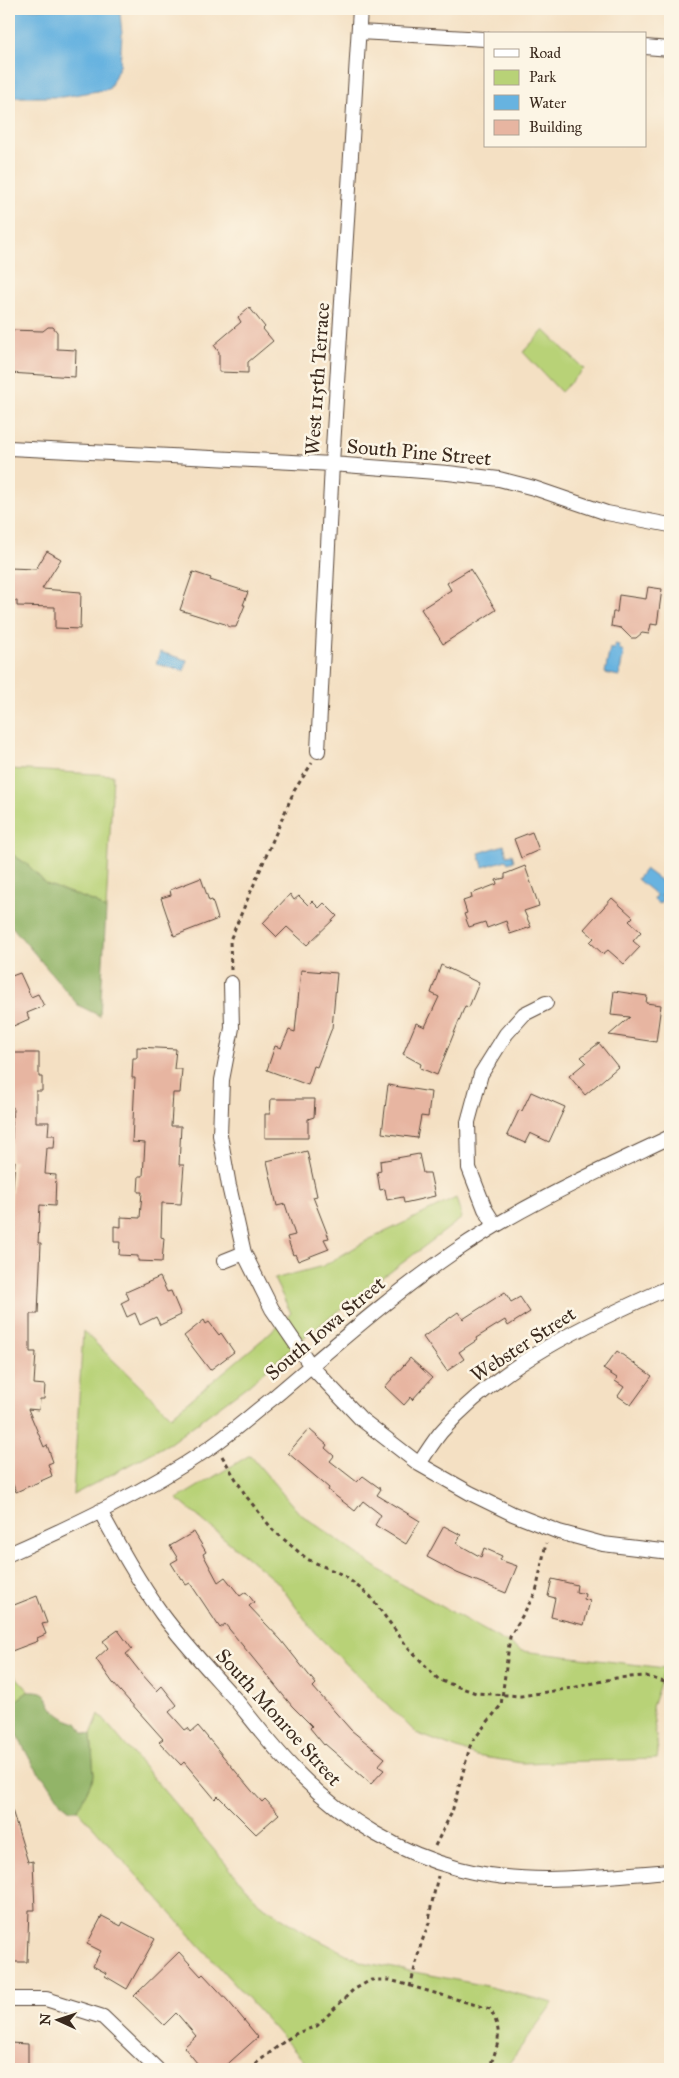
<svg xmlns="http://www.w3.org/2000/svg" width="679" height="2078" viewBox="0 0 679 2078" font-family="'IM FELL Great Primer',serif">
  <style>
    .green { fill: #b8d277; stroke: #7a7e4a }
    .forest { fill: #92b468; stroke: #666f43 }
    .water { fill: #67b3e0; stroke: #516e7f }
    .building { fill: #e7b5a1 }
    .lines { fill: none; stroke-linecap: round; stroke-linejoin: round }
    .minor-casing { stroke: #574537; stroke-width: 16 }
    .path { stroke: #574537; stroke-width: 3; stroke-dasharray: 4 4; stroke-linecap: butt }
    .minor { stroke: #fff; stroke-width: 14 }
    .labels { text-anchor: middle; stroke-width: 5; stroke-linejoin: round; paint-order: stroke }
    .street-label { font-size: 20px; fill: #3b2a1e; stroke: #fcf5e5 }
  </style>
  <rect width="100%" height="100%" fill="#fcf5e5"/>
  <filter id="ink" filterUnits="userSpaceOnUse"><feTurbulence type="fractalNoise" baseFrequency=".02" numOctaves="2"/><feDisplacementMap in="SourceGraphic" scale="10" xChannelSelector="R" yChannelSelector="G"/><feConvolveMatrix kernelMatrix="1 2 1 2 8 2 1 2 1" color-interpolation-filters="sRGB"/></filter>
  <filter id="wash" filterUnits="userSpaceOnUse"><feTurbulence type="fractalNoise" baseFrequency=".0096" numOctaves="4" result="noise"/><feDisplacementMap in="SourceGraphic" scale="20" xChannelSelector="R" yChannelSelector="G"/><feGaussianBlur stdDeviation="1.12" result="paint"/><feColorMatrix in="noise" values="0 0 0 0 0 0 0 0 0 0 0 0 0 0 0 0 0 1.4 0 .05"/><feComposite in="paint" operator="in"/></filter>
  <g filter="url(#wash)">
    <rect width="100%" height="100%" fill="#f4e0c3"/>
    <!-- green -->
    <path class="green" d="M544 330 584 369 561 392 523 352Z
      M9 769 113 775 106 910 95 902 46 884 28 865 9 852Z
      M456 1198 462 1218 312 1331 247 1386 170 1443 73 1495 83 1331 171 1416 263 1339 291 1313 274 1279 323 1266 368 1240Z
      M250 1455 299 1513 396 1581 522 1651 665 1668 652 1707 658 1751 657 1759 522 1763 476 1756 416 1733 315 1633 279 1584 177 1499Z
      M9 1669 29 1691 9 1706Z
      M99 1714 259 1903 309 1935 362 1962 482 1985 553 2003 505 2069H311L78 1810 94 1776 91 1734Z"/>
    <!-- forest -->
    <path class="forest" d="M9 852 28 865 46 884 95 902 106 910 100 1016 78 1005 9 923Z
      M29 1691C52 1690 44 1700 55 1711 61 1717 69 1721 77 1723L84 1733 91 1734 94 1776 78 1810H70L61 1803 45 1778 39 1773 32 1763 9 1720V1706Z"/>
    <!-- water -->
    <path class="water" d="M9 9H105L120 13 122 34 120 65 109 89 62 97H9Z
      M615 644 619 645V649L624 651 619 676 605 673 610 648 614 649Z
      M160 652 187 660 184 671 156 664Z
      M504 845 507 855 512 854 514 861 508 863 506 860 483 867 479 853Z
      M645 869 669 887 661 896 663 899 659 904 654 900 656 895 637 879Z"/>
    <g id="blocks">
      <!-- building -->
      <path class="building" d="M249 307 265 327 263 329 273 341 248 362V373L219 372V352L214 345 241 322 238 317Z
        M48 327H53L57 332V349L76 350 75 377 9 373V330L43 331Z
        M47 551 61 559 42 589 81 592 80 629 55 628V607L17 606V601H9V568L36 569Z
        M470 569 496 610 443 644 421 609 451 590 447 583Z
        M193 572 211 578 210 580 248 592 243 605H245L236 627H230L225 624 180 610Z
        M648 587 662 589 657 625 651 624 649 634 642 633 636 638H631L621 628 611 626 613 612H617L619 595 646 599Z
        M532 832 539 850 521 858 514 839Z
        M525 866 539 906 524 911 531 927 510 934 506 921 487 928 485 922 469 927 464 914 467 913 463 901 472 898 471 894 497 884 496 880 505 878V874Z
        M201 878 209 901 212 900 218 919 174 936 161 898 171 895 170 890Z
        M290 894 294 900 299 896 308 905 312 901 319 908 324 903 337 916 307 945 287 927 277 937 263 923Z
        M612 898 633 917 629 921 641 932 633 941 640 947 624 964 608 950 603 954 590 942 594 938 584 929Z
        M441 965 479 983 469 1007 465 1006 437 1075 420 1068 421 1064 403 1054 416 1023 425 1027 439 997 431 993Z
        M301 970 337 973 332 1028 317 1067 314 1066 308 1085 267 1070 275 1046 281 1048 289 1030 295 1032Z
        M20 973 31 997 38 994 44 1006 27 1013 29 1019 9 1028V977Z
        M614 991 647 996 646 1003 661 1005 656 1042 609 1035 630 1017 611 1015Z
        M599 1043 618 1067 585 1095 569 1076 586 1062 581 1057Z
        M137 1047 176 1049 174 1069H182L180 1093H173L171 1126H181L179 1165H184L181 1204 162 1203 161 1237 164 1238 162 1262 138 1261V1256L119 1255 120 1242H114V1226L121 1227V1217L140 1218 142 1192H138L139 1176H143L145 1143 132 1142 135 1078H132L133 1058H137Z
        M9 1053H39V1077H42V1091H36V1122H49L48 1135H55L54 1148H47L45 1174 56 1175 55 1206 40 1205 38 1243H41L38 1314H30V1352H36L34 1384 45 1385 44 1399H40L39 1410 28 1409 44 1447 47 1445 53 1462 48 1464 52 1476 16 1492 9 1475V1233L15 1161H11L13 1107H9Z
        M388 1085 431 1092 428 1117 421 1116 417 1138 382 1133Z
        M531 1092 565 1107 549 1142 530 1133 525 1143 507 1135 519 1110 522 1111Z
        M271 1099H315L314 1117 308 1119V1138H265V1114H270Z
        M307 1151 317 1196 313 1197 329 1238 324 1239 329 1249 298 1261 295 1254 293 1255 287 1237 295 1235 285 1204 277 1206 267 1161Z
        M419 1154 423 1173H430L435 1196 404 1203 403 1197 387 1200 385 1189 380 1190 377 1172 381 1171 380 1161Z
        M160 1277 167 1292 171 1291 181 1315 160 1325 156 1317 140 1325 135 1313 127 1317 121 1303 129 1299 126 1292Z
        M505 1292 511 1302 520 1297 530 1312 508 1326 505 1320 476 1338 477 1340 459 1352 464 1359 447 1371 423 1337 458 1312 463 1319Z
        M204 1320 206 1324 209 1322 219 1335 221 1333 234 1352 210 1370 184 1336Z
        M617 1351 652 1376 631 1405 618 1396 624 1387 615 1381 617 1378 603 1369Z
        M410 1358 432 1378 412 1400 411 1397 404 1405 385 1387Z
        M309 1429 327 1445 325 1448 334 1456 330 1461 357 1482 363 1476 381 1489 377 1495 420 1521 406 1544 375 1525 381 1515 363 1501 355 1511 328 1490 329 1488 288 1453Z
        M444 1526 461 1535 456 1543 481 1557 484 1548 502 1556 500 1560 517 1566 506 1593 457 1573 427 1557Z
        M194 1532 206 1552 203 1554 218 1582 225 1577 240 1596 246 1592 254 1602 249 1606 281 1640 316 1684 313 1687 351 1730 385 1758 378 1766 384 1770 371 1784 325 1744 324 1745 310 1728 312 1726 292 1706 225 1624 220 1628 190 1583 186 1585 182 1578 181 1579 171 1563 178 1559 170 1546Z
        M552 1579 577 1585 576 1592 585 1594 584 1599 590 1601 584 1625 551 1617 555 1598 548 1596Z
        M37 1596 47 1623 42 1624 46 1634 37 1638 38 1641 9 1652V1607Z
        M118 1630 132 1649 126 1654 141 1673 157 1691 162 1686 177 1705 169 1712 185 1730 188 1728 191 1732 198 1726 252 1791 262 1802 265 1799 279 1814 256 1834 218 1796 215 1799 184 1762 181 1765 159 1742 163 1739 113 1683 96 1659 108 1648 103 1641Z
        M9 1810H12L28 1862 33 1861 35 1910H29L27 1962H9Z
        M102 1916 121 1926 123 1922 155 1939 127 1989 105 1976 106 1973 93 1966 101 1951 87 1944Z
        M179 1952 201 1976 203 1974 229 2002 258 2037 222 2069H202L184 2047 196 2036 179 2016 176 2013 164 2025 134 1996Z
        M9 2043 28 2044V2069H9Z"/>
    </g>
  </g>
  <g filter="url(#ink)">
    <use href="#blocks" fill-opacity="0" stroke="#574537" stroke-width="1"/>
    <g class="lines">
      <!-- minor casing -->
      <g class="minor-casing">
        <path id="minor" d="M359 32 485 39
          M645 47 670 49
          M9 448 332 464 448 473 499 479 534 488 607 513 670 525
          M318 751 332 464 360 9
          M231 983 232 1028 222 1080 220 1135 229 1186 244 1253 272 1309 311 1366 361 1419 419 1464 470 1493 513 1514 559 1532 603 1544 670 1552
          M495 1225 485 1209 469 1168 468 1122 481 1074 506 1034 524 1014 546 1003
          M224 1261 244 1253
          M419 1464C426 1453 433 1442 441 1432 501 1363 588 1323 670 1287
          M100 1511C119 1546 138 1581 162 1614 184 1644 211 1672 236 1700 257 1726 278 1754 302 1777 345 1820 401 1854 460 1869 529 1887 601 1876 670 1871
          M9 1554C77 1524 146 1491 208 1449 230 1434 251 1415 273 1398 332 1348 390 1296 454 1252 521 1206 597 1172 670 1137
          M9 1999H46L103 2017 157 2069"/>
      </g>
      <!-- path -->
      <path class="path" d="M231 970 230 940 294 791 312 763
        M222 1456 246 1496 273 1530 307 1559 343 1575 370 1596 406 1645 439 1680 476 1693 521 1696 572 1688 616 1678 646 1676 670 1684
        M435 1846 452 1812 471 1743 501 1705 510 1637 536 1592 546 1543
        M410 1987 421 1944 429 1923 431 1907 438 1876
        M249 2069 286 2040 297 2033 317 2026 353 1990 371 1980H390L490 2009C504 2034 498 2044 489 2069"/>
      <!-- minor -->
      <use href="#minor" class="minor"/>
    </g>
  </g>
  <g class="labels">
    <!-- street labels -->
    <g class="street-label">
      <text transform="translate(317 379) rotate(-86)" y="7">West 115th Terrace</text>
      <text transform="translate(419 452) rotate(5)" y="7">South Pine Street</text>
      <text transform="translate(325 1328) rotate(-40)" y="7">South Iowa Street</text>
      <text transform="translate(523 1344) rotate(-33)" y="7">Webster Street</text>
      <text transform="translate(279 1717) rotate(48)" y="7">South Monroe Street</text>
    </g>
  </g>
  <!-- margin -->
  <rect width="679" height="2078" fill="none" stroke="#fcf5e5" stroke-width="30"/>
  <!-- legend -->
  <rect x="484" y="32" width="162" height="115" fill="#fcf5e5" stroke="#afa495"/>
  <rect x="494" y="49" width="25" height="8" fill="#ffffff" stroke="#afa495"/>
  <text x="529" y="58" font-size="15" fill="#3b2a1e">Road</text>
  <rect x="494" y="70" width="25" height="15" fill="#b8d277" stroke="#afa495"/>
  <text x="529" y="82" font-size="15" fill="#3b2a1e">Park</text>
  <rect x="494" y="95" width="25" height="15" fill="#67b3e0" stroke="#afa495"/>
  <text x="529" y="108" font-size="15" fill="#3b2a1e">Water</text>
  <rect x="494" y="120" width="25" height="15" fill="#e7b5a1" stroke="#afa495"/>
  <text x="529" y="132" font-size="15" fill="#3b2a1e">Building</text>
  <!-- north arrow -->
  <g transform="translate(58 2020) rotate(273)" stroke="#fcf5e5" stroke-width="4" paint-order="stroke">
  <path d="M0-4L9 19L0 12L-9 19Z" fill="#3b2a1e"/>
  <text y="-8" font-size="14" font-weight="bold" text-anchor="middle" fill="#3b2a1e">N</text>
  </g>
</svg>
